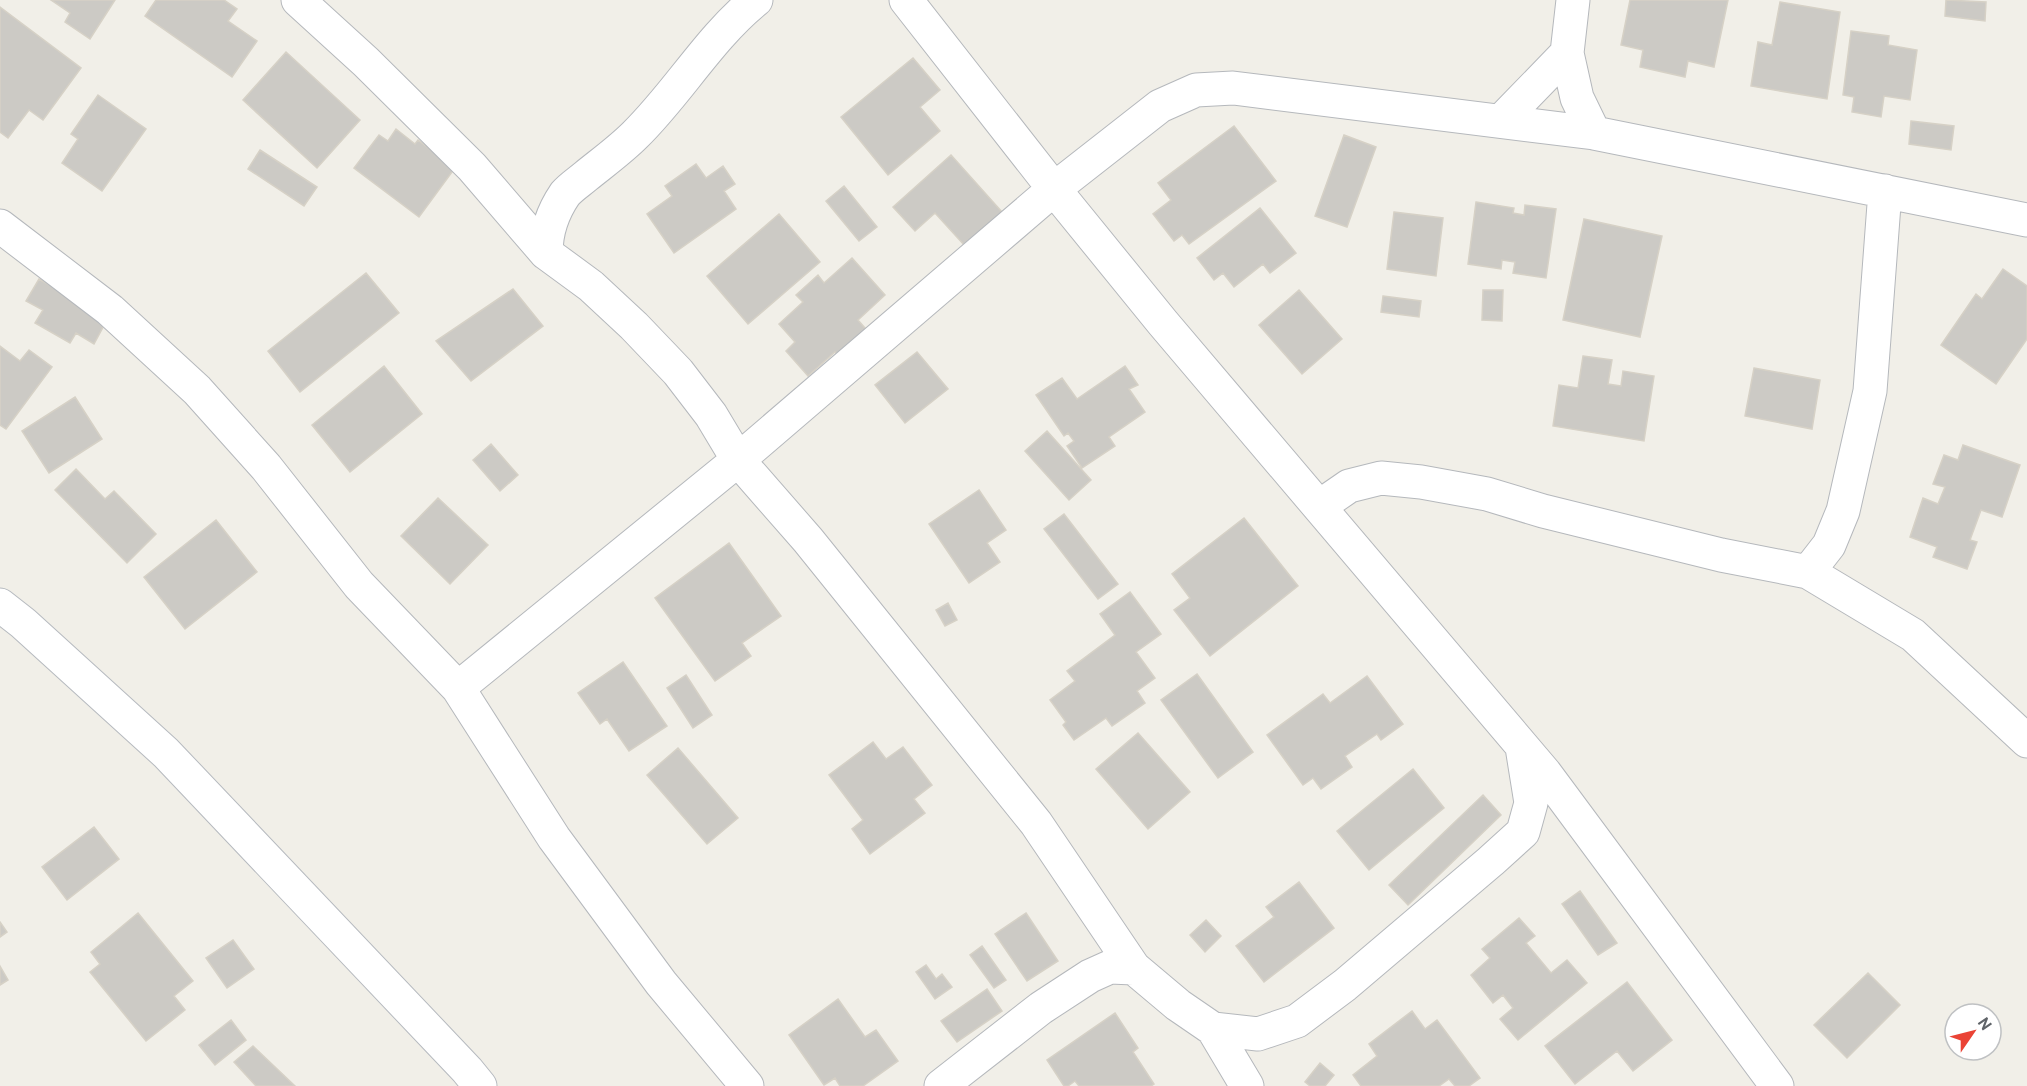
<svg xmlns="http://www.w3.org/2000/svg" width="2027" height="1086" viewBox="0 0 2027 1086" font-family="Overpass,sans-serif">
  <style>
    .building { fill: #cccac5; stroke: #d6d1c6; stroke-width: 1.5 }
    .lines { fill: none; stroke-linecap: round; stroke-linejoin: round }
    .minor-casing { stroke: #b5b8bc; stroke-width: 35 }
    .secondary-casing { stroke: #b6babf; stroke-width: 35 }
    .minor { stroke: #fff; stroke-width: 33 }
    .secondary { stroke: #fff; stroke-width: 33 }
  </style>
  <rect width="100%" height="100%" fill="#f1efe8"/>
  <!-- building -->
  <path class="building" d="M51 0H115L90 39 65 22 70 13Z
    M156 0H224L237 9 228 21 257 41 232 77 145 16Z
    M1630 0H1728L1714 67 1688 61 1685 77 1640 67 1643 50 1621 45Z
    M1946 0 1986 2 1985 21 1945 16Z
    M1780 2 1840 12 1827 99 1751 86 1758 42 1772 45Z
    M0 7 81 68 43 120 29 110 8 138 0 132Z
    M1851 31 1889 36 1888 45 1917 50 1910 100 1884 96 1881 117 1852 112 1854 97 1843 95Z
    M286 52 360 120 317 168 243 100Z
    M913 58 940 90 920 107 940 131 888 175 841 117Z
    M98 95 146 129 102 191 62 163 78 139 71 134Z
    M1911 121 1954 126 1951 150 1909 144Z
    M1234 126 1276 181 1189 244 1182 235 1174 241 1153 214 1171 200 1158 183Z
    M396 129 415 144 418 140 455 168 419 217 354 168 379 135 388 141Z
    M1344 135 1376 147 1347 227 1315 216Z
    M260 150 317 187 304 206 248 169Z
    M951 155 1002 212 965 246 935 213 915 231 893 207Z
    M696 164 706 178 723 166 735 184 724 191 736 209 674 253 647 214 672 196 665 186Z
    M844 186 877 227 859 241 826 201Z
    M1476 202 1514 208 1513 213 1524 215 1525 205 1556 209 1546 278 1513 273 1515 262 1502 260 1501 269 1468 264Z
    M1260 208 1296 253 1270 273 1263 264 1234 287 1223 273 1214 280 1197 258Z
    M1394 212 1443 218 1436 276 1387 269Z
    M779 214 820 262 748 324 707 276Z
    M1584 219 1662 236 1640 337 1563 320Z
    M852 258 885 295 858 320 871 335 843 360 835 352 808 376 786 351 795 342 779 324 803 302 796 295 818 275 824 283Z
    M2003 269 2027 286V339L1996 384 1941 345 1976 294 1982 299Z
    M366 273 399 313 300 392 268 351Z
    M39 279 108 318 94 344 76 333 70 343 35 323 43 310 26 301Z
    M513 289 543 326 471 381 436 341Z
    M1299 290 1342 339 1302 374 1259 325Z
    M1483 290H1503L1502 321 1482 320Z
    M1383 296 1421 301 1419 317 1381 312Z
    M0 346 20 361 29 350 52 367 6 429 0 425Z
    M917 352 948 389 905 423 875 385Z
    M1583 356 1612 360 1608 384 1621 386 1623 371 1654 376 1644 441 1553 426 1559 385 1578 388Z
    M384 366 422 414 350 472 312 425Z
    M1125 366 1138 385 1129 389 1145 412 1109 437 1115 446 1082 468 1067 446 1074 441 1068 433 1064 436 1036 395 1062 378 1077 399Z
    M1754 368 1820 380 1812 429 1745 416Z
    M75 397 102 439 49 473 22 431Z
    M1047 431 1091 480 1069 500 1025 451Z
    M491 444 518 475 500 491 473 460Z
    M1963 445 2020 465 2002 517 1981 510 1970 540 1977 542 1967 569 1933 557 1937 547 1910 537 1923 498 1938 504 1945 487 1933 484 1944 455 1958 460Z
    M76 469 105 499 114 491 156 534 127 563 55 490Z
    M979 490 1006 530 987 543 1000 562 969 583 929 524Z
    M438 498 488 545 450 584 401 536Z
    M1064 514 1118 584 1098 599 1044 529Z
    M1244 518 1298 586 1210 656 1174 610 1190 598 1172 574Z
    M216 520 257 572 185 629 144 577Z
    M729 543 781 616 742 643 751 656 715 681 655 598Z
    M1130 592 1161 634 1136 652 1155 678 1137 691 1145 703 1112 726 1106 718 1074 740 1063 725 1066 722 1050 700 1075 681 1067 671 1115 635 1100 614Z
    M948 603 957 620 945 626 936 610Z
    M623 662 667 726 629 751 607 719 600 724 578 693Z
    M1197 674 1253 752 1218 778 1161 700Z
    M686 675 712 715 693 728 667 688Z
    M1367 676 1403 724 1381 740 1377 734 1345 756 1352 767 1321 789 1313 778 1303 785 1267 735 1323 694 1330 703Z
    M1138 733 1190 792 1148 829 1096 769Z
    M873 742 886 759 903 747 932 785 914 799 925 813 870 854 852 829 863 820 829 775Z
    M678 748 738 818 707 844 647 775Z
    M1413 769 1444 808 1369 870 1337 831Z
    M1483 795 1501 815 1408 905 1389 885Z
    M94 827 119 859 67 900 42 867Z
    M1299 882 1334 928 1264 982 1236 946 1274 917 1266 907Z
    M1580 891 1617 943 1598 955 1562 904Z
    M138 913 193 981 174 996 185 1010 146 1041 90 972 100 964 91 952Z
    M1026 913 1058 961 1027 981 995 934Z
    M1519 918 1535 936 1526 943 1551 973 1567 960 1587 983 1518 1040 1500 1019 1513 1008 1503 995 1493 1003 1471 975 1490 958 1482 949Z
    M1206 920 1221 936 1205 952 1190 935Z
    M0 922 7 932 0 937Z
    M233 940 254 969 227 988 206 958Z
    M982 946 1006 980 994 988 970 955Z
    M926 965 936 979 942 974 952 987 935 999 916 972Z
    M0 966 8 980 0 985Z
    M1868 973 1900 1005 1847 1058 1814 1025Z
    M1627 982 1672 1040 1633 1071 1617 1051 1575 1084 1545 1046Z
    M987 989 1002 1011 957 1042 941 1021Z
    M838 999 865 1037 876 1030 898 1061 863 1086H840L835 1078 824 1085 789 1035Z
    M1412 1011 1425 1029 1437 1020 1480 1078 1469 1086H1455L1449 1079 1439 1086H1361L1353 1075 1377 1056 1369 1044Z
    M1115 1013 1138 1048 1133 1052 1154 1084 1151 1086H1079L1075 1081 1068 1086H1064L1047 1060Z
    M231 1020 246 1040 215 1065 199 1045Z
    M253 1046 295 1086H256L234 1062Z
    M1320 1063 1334 1075 1325 1086H1310L1305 1082Z"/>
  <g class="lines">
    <!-- minor casing -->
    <g class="minor-casing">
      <path id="minor" d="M298 0 366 62 472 167 546 253
        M756 0C709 38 678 93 635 135 620 150 602 163 586 176 579 182 571 187 565 194 552 213 546 231 546 253L591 286 634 326 678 372 711 415 738 460 808 540 1036 823 1134 968
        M906 0 1054 189 1163 323 1545 773 1777 1086
        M1573 0 1567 53 1577 98 1594 133 2027 220
        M1502 120 1567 53
        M0 226 110 310 197 390 266 467 359 585 458 688 554 838 661 983 747 1086
        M1320 506 1349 486 1381 478 1421 482 1487 494 1543 511 1721 555 1808 572 1913 635 2027 741
        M1808 572 1829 545 1843 511 1870 391 1885 191
        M458 688 738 460 1054 189 1160 106 1196 90 1233 88 1594 133
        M1213 1029 1247 1086
        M941 1086 1041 1008 1090 976 1110 967 1134 968 1178 1005 1213 1029 1258 1034 1297 1021 1345 985 1491 861 1523 832 1531 803 1522 747"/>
    </g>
    <!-- secondary casing -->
    <g class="secondary-casing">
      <path id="secondary" d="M0 605 23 623 166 753 467 1070 480 1086"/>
    </g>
    <!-- minor -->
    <use href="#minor" class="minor"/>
    <!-- secondary -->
    <use href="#secondary" class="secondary"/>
  </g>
  <!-- north arrow -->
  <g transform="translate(1973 1032) rotate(55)"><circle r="28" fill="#ffffff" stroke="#bfc1c3" stroke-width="1.5"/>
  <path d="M0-4.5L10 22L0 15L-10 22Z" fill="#ea4335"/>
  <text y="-9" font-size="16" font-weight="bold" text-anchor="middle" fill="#5f6368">N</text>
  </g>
</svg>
